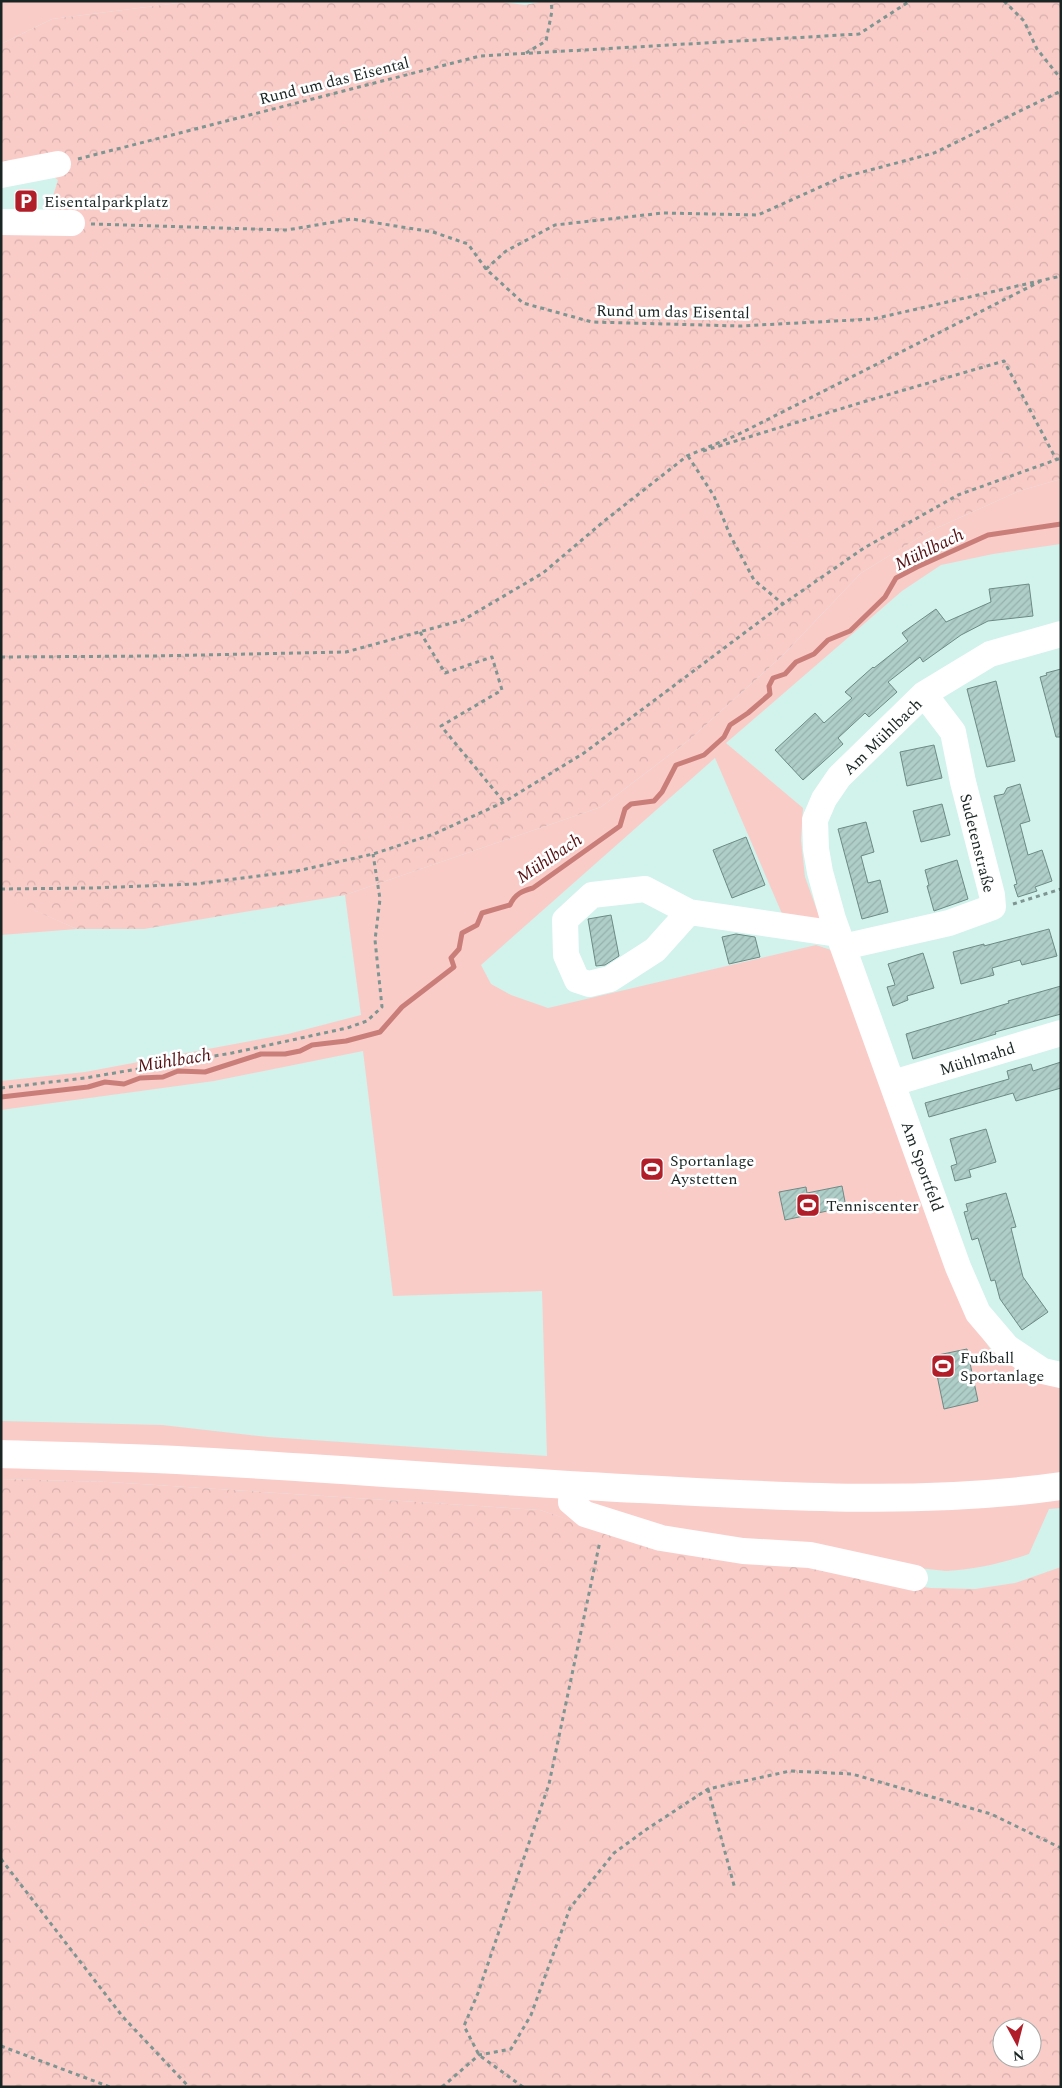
<svg xmlns="http://www.w3.org/2000/svg" width="1062" height="2088" viewBox="0 0 1062 2088" font-family="Spectral,serif">
  <style>
    .grass { fill: #faccc8 }
    .forest { fill: url(#forest-crowns); fill-rule: evenodd }
    .lines { fill: none; stroke-linecap: round; stroke-linejoin: round }
    .stream { stroke: #ca7e79; stroke-width: 5 }
    .building { fill: url(#building-hatch); stroke: #6d8a85 }
    .path { stroke: #7e9591; stroke-width: 3; stroke-dasharray: 4 4; stroke-linecap: butt }
    .minor { stroke: #fff; stroke-width: 26 }
    .major { stroke: #fff; stroke-width: 28 }
    .labels { text-anchor: middle; stroke-width: 5; stroke-linejoin: round; paint-order: stroke }
    .street-label { font-size: 16px; fill: #192523; stroke: #fff }
    .poi-label { font-size: 16px; fill: #192523; stroke: #fff; text-anchor: start }
    .water-label { font-size: 18px; font-style: italic; fill: #561013; stroke: #fff }
  </style>
  <defs>
    <pattern id="forest-crowns" width="20" height="18" patternUnits="userSpaceOnUse" patternTransform="scale(1.25)"><rect width="20" height="18" fill="#faccc8"/><path d="M2 6a3 3 0 1 1 6 0M12 15a3 3 0 1 1 6 0" fill="none" stroke="#d6afac"/></pattern>
    <pattern id="building-hatch" width="6" height="6" patternUnits="userSpaceOnUse" patternTransform="scale(1.25)"><rect width="6" height="6" fill="#afcec8"/><path d="M-1 1l2-2M0 6l6-6M5 7l2-2" fill="none" stroke="#96b1ac"/></pattern>
  </defs>
  <rect width="100%" height="100%" fill="#d2f2ec"/>
  <!-- grass -->
  <path class="grass" d="M1 1H194L52 19 1 44Z
    M1061 479V544L993 554 941 565 902 591 726 743 803 808 801 840 805 877 822 924 783 916 715 758 481 965 491 984 511 995 548 1008 816 945 831 950 974 1325 991 1350 1033 1381 1061 1388V1508L1049 1509 1029 1554C999 1564 977 1569 946 1571L610 1534 540 1510 109 1482 1 1479V1421L162 1425 268 1437 547 1456 542 1291 393 1296 363 1051 214 1081 1 1110V1081L85 1072 288 1034 361 1015 345 895 601 807 689 740 783 655 861 573 928 532 1019 491Z
    M1 884 23 905 77 929 1 935Z"/>
  <!-- forest -->
  <path class="forest" d="M194 1H496L525 5 545 1H1061V479L1019 491 928 532 861 573 783 655 689 740 601 807 345 895 144 929H77L22 905 1 884V222H45L58 180 40 167 1 175V44L52 19Z
    M1 1479 109 1482 540 1510 610 1533 810 1562 910 1585 931 1588 975 1589 1015 1583 1061 1567V2087H1ZM1002 2028H1032V2058H1002Z"/>
  <g class="lines">
    <!-- stream -->
    <path class="stream" d="M1 1097 88 1087 105 1082 124 1084 140 1078 163 1077 178 1071 205 1072 261 1054H285L300 1051 312 1045 346 1041 380 1032 402 1007 454 967 451 958 459 949 462 933 477 925 482 913 510 905C515 894 522 891 533 888L620 826 625 809 631 804 654 801 662 792 676 765 704 755 724 737 730 725 748 713 770 694 769 686 773 678 785 674 796 662 814 654 828 640 850 631 885 597 896 578 917 567 988 535 1061 524"/>
  </g>
  <!-- building -->
  <path class="building" d="M1029 584 1033 616 988 621 961 635 923 662 920 657 888 682 897 692 869 717 865 713 838 738 843 744 803 780 775 750 815 713 824 723 852 698 845 692 873 667 874 668 908 641 902 633 936 609 946 622 991 602 989 589Z
    M1061 669V737H1056L1040 677 1047 675 1046 673Z
    M996 681 1015 761 987 767 967 689Z
    M934 745 942 778 907 786 900 752Z
    M1020 784 1030 821 1020 824 1028 855 1042 850 1052 881 1035 887 1037 891 1018 897 1014 885 1017 884 994 796 1004 794 1007 788Z
    M942 804 950 835 921 842 913 811Z
    M866 822 874 852 861 856 868 883 880 880 888 912 862 919 838 829Z
    M746 837 765 885 732 898 713 850Z
    M957 860 968 899 934 911 927 886 929 885 925 870Z
    M611 915 619 956 605 965 596 966 588 919Z
    M1049 929 1057 956 1022 965 1020 960 992 968 994 975 961 984 953 952 984 944V946Z
    M736 934 755 937 760 957 729 964 722 937Z
    M923 953 934 988 907 996 908 1000 893 1006 887 987 895 985 888 964Z
    M1061 986V1014L995 1032 996 1034 913 1059 906 1034 1009 1003 1008 1001Z
    M1061 1062V1088L1016 1101 1013 1093 929 1117 925 1103 1009 1079 1007 1071 1031 1064 1033 1071Z
    M986 1129 996 1162 969 1170 971 1177 955 1181 951 1166 957 1164 950 1139Z
    M842 1186 846 1207 785 1220 779 1192 806 1187 807 1193Z
    M1006 1193 1016 1227 1011 1228 1023 1277 1048 1312 1022 1330 1000 1299 995 1280 991 1281 978 1238 972 1240 964 1212 968 1211 966 1204Z
    M967 1349 978 1401 944 1409 933 1356Z"/>
  <g class="lines">
    <!-- path -->
    <path class="path" d="M1004 1 1024 21 1037 49 1061 79
      M526 53 546 41 552 11 551 1
      M78 159 480 56 859 34 910 1
      M91 224 287 230 352 219 433 232 468 244 486 269 523 303 592 322 740 326 873 319 1061 276
      M486 269 506 251 555 225 663 213 758 215 840 178 934 153 1061 91
      M703 451 863 402 1004 361 1056 459
      M688 456 714 496 730 535 754 580 783 604
      M420 632 445 673 492 657 502 690 441 726 504 802
      M1 657 155 656 346 652 463 620 543 573 603 522 687 456 737 435 1041 281
      M1 889 92 888 196 884 297 871 373 854 434 834 504 802 584 753 783 604 864 548 958 495 1061 458
      M1013 904 1061 889
      M1 1088 85 1078 232 1053 347 1028 367 1021 382 1007 375 940 380 899 373 854
      M708 1789 735 1889
      M1 1859 123 2017 189 2087
      M1 2046 110 2087
      M442 2087 479 2055 511 2049 531 2015 570 1908 614 1853 647 1829 708 1789 790 1771 852 1774 991 1814 1061 1848
      M523 2087 479 2055 464 2026 478 1993 549 1784 600 1541"/>
    <!-- minor -->
    <path class="minor" d="M1 175 58 164
      M1 222 72 223
      M1061 634 990 654 924 694 839 777 824 799 815 820 816 849 820 872 833 919 958 1267 978 1313 1007 1347 1043 1371 1061 1375
      M689 912 655 950 610 979 589 984 577 980 566 955 565 920 592 895 645 889 689 912 838 934
      M843 947 949 923 993 907 992 895 963 782 953 732 924 694
      M893 1083 1061 1033
      M572 1485 571 1502 585 1514 661 1538 743 1551 810 1555 915 1578"/>
    <!-- major -->
    <path class="major" d="M1 1454C60 1456 119 1457 177 1460 332 1468 486 1481 640 1489 780 1496 921 1506 1061 1486"/>
  </g>
  <!-- icons -->
  <defs>
    <g id="parking-square" transform="scale(1.25)"><rect x="-9" y="-9" width="18" height="18" rx="4" fill="#b01e29" stroke="#fff"/><path d="M-3.5-5.5H1a3.5 3.5 0 0 1 0 7H-1V5.5H-3.5ZM-1-3.4V-.6H.8a1.4 1.4 0 0 0 0-2.8Z" fill="#fff"/></g>
    <g id="stadium-square" transform="scale(1.25)"><rect x="-9" y="-9" width="18" height="18" rx="4" fill="#b01e29" stroke="#fff"/><path d="M0-5a6.5 5 0 1 0 0 10a6.5 5 0 1 0 0-10ZM-3.5-1.8h7v3.6h-7Z" fill="#fff"/></g>
  </defs>
  <g fill-rule="evenodd">
    <use href="#parking-square" x="26" y="201"/>
    <use href="#stadium-square" x="652" y="1169"/>
    <use href="#stadium-square" x="808" y="1205"/>
    <use href="#stadium-square" x="943" y="1366"/>
  </g>
  <g class="labels">
    <!-- street labels -->
    <g class="street-label">
      <text transform="translate(334 80) rotate(-14)" y="6">Rund um das Eisental</text>
      <text transform="translate(673 311) rotate(1)" y="6">Rund um das Eisental</text>
      <text transform="translate(882 736) rotate(-44)" y="6">Am Mühlbach</text>
      <text transform="translate(978 843) rotate(76)" y="6">Sudetenstraße</text>
      <text transform="translate(977 1058) rotate(-17)" y="6">Mühlmahd</text>
      <text transform="translate(923 1166) rotate(70)" y="6">Am Sportfeld</text>
    </g>
    <!-- poi labels -->
    <g class="poi-label">
      <text x="44" y="207">Eisentalparkplatz</text>
      <text x="670" y="1166">Sportanlage<tspan x="670" dy="18">Aystetten</tspan></text>
      <text x="826" y="1211">Tenniscenter</text>
      <text x="960" y="1363">Fußball<tspan x="960" dy="18">Sportanlage</tspan></text>
    </g>
    <!-- water labels -->
    <g class="water-label">
      <text transform="translate(929 549) rotate(-26)" y="6">Mühlbach</text>
      <text transform="translate(549 858) rotate(-34)" y="6">Mühlbach</text>
      <text transform="translate(174 1060) rotate(-9)" y="6">Mühlbach</text>
    </g>
  </g>
  <!-- border -->
  <rect width="1062" height="2088" fill="none" stroke="#192523" stroke-width="5"/>
  <!-- north arrow -->
  <g transform="translate(1017 2043) rotate(173)"><circle r="24" fill="#ffffff" stroke="#a3a8a7"/>
  <path d="M0-4L9 19L0 12L-9 19Z" fill="#b01e29"/>
  <text y="-8" font-size="14" font-weight="bold" text-anchor="middle" fill="#192523">N</text>
  </g>
</svg>
